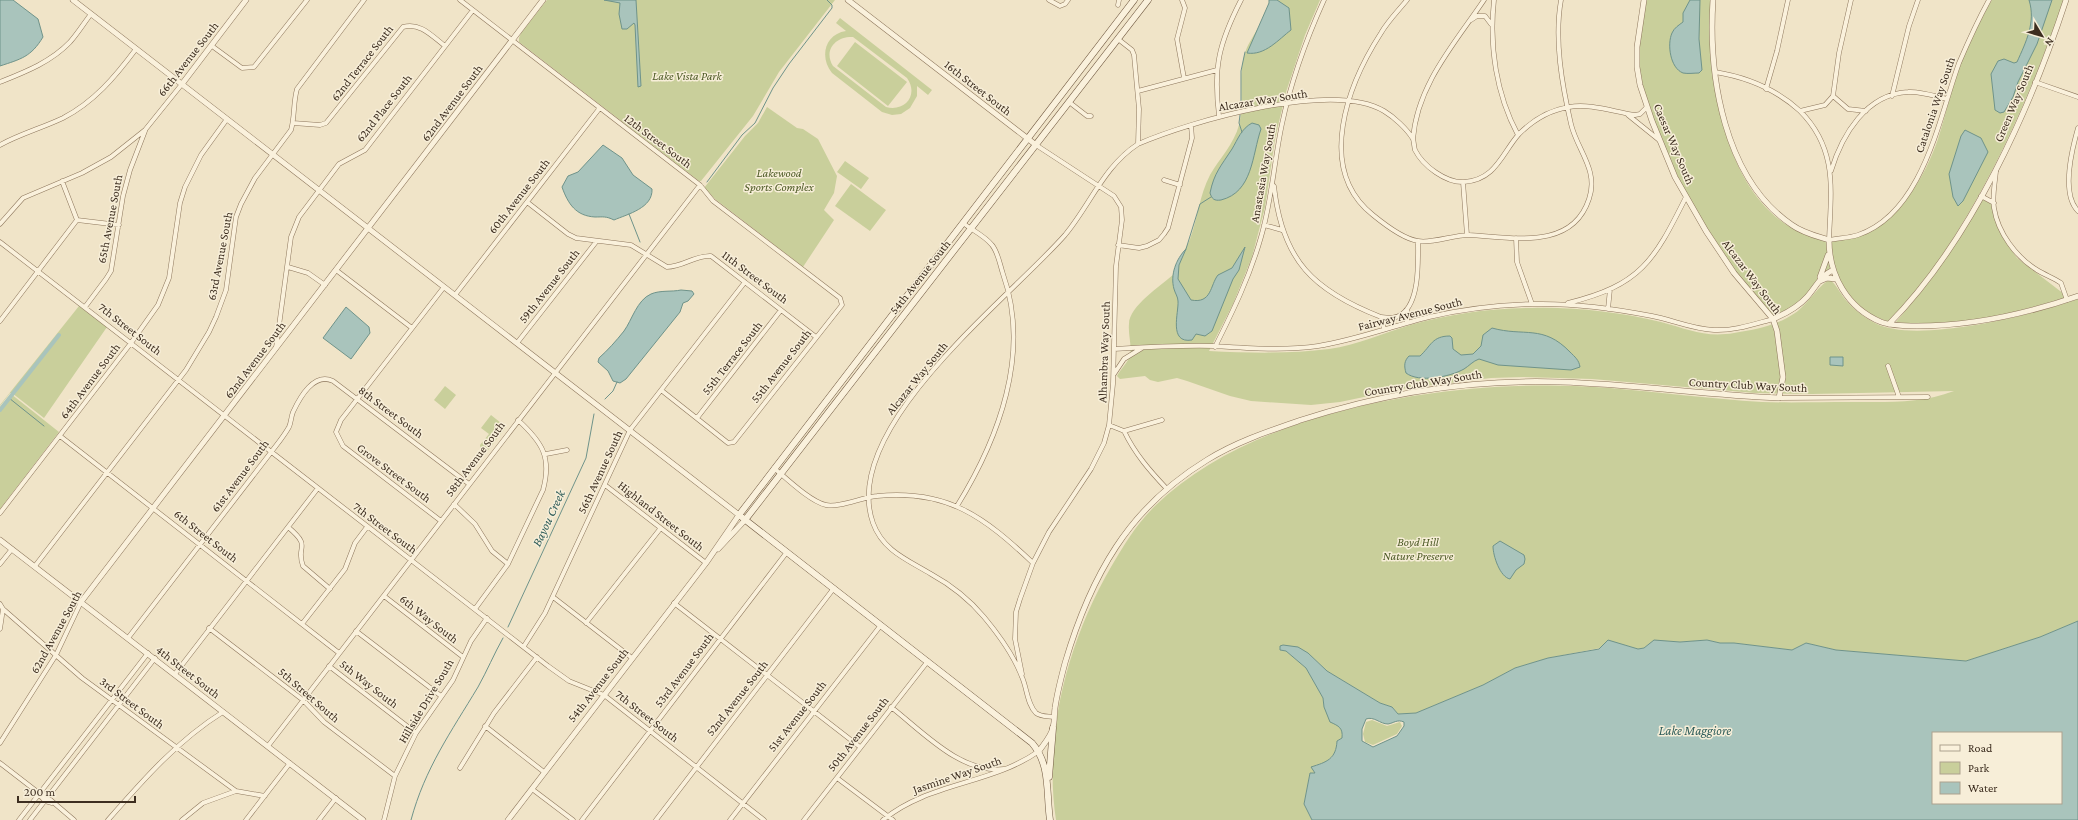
<svg xmlns="http://www.w3.org/2000/svg" width="2078" height="820" viewBox="0 0 2078 820" font-family="'Crimson Pro',serif">
  <style>
    .green { fill: #c9cf9b; fill-rule: evenodd }
    .water { fill: #a9c4bc; stroke: #6f938a; fill-rule: evenodd }
    .lines { fill: none; stroke-linecap: round; stroke-linejoin: round }
    .stream { stroke: #6f938a; stroke-width: 1 }
    .canal { stroke: #a9c4bc; stroke-width: 4 }
    .minor-casing { stroke: #8d765c; stroke-width: 5 }
    .tertiary-casing { stroke: #8d765c; stroke-width: 6 }
    .secondary-casing { stroke: #6f573f; stroke-width: 7 }
    .minor { stroke: #faf1dc; stroke-width: 4 }
    .tertiary { stroke: #faf1dc; stroke-width: 5 }
    .secondary { stroke: #faf1dc; stroke-width: 6 }
    .labels { text-anchor: middle; stroke-width: 3; stroke-linejoin: round; paint-order: stroke }
    .street-label { font-size: 12px; fill: #3d2e20; stroke: #f7eed8 }
    .park-label { font-size: 12px; font-style: italic; fill: #4d5a26; stroke: #f7eed8 }
    .water-label { font-size: 13px; font-style: italic; fill: #2f5d5a; stroke: #f7eed8 }
  </style>
  <rect width="100%" height="100%" fill="#f0e4c8"/>
  <!-- green -->
  <path class="green" d="M547 0H835L779 72 753 116 701 181H699L519 42V38L521 33Z
    M1269 0H1320L1305 35 1286 92 1275 139 1265 207 1252 257 1233 304 1209 351C1250 353 1289 354 1329 349 1357 345 1384 333 1410 325 1450 314 1491 308 1532 308 1575 307 1619 312 1661 322 1688 329 1705 338 1734 333 1754 330 1778 325 1795 313 1805 307 1822 281 1830 280 1836 284 1840 293 1845 299 1853 309 1864 317 1875 323 1915 345 2036 314 2078 299V621L2040 637 1966 661 1836 650 1806 643 1792 650 1734 643H1720L1707 640 1680 642 1661 641 1648 645 1644 648 1638 649 1621 644 1548 658 1515 668 1483 685 1416 713 1398 714 1392 707 1380 703 1327 671 1308 653 1283 645 1280 650 1286 651 1306 668 1323 698 1324 707 1343 731 1342 738 1337 741C1336 759 1327 762 1312 767L1315 773H1310L1304 804 1312 820H1056C1043 734 1068 641 1111 567 1124 545 1137 523 1156 505 1261 404 1469 376 1610 388 1660 392 1711 399 1762 402 1791 403 1820 402 1850 402 1885 402 1920 404 1954 391L1812 394 1755 393 1592 379 1523 377 1491 378 1407 388 1340 402 1311 405 1251 401 1230 396 1187 381 1177 378 1158 382 1150 380 1145 376 1120 379 1117 376C1120 370 1129 361 1130 355 1132 345 1128 335 1129 324 1129 306 1161 286 1174 274 1176 260 1185 252 1190 239 1198 218 1199 196 1210 175 1219 159 1234 144 1239 125 1245 100 1237 74 1246 50 1251 37 1270 14 1269 0Z
    M1646 0H1711C1708 73 1721 185 1790 227 1801 233 1815 237 1827 242V257L1831 272 1796 304 1774 317C1761 302 1748 288 1736 273 1702 230 1670 168 1653 116 1647 100 1640 83 1639 66 1638 44 1642 21 1646 0Z
    M1992 0H2064C2023 116 1972 229 1891 322 1854 313 1831 277 1831 241 1840 240 1849 240 1858 237 1898 223 1925 177 1938 139 1945 117 1950 95 1957 74 1966 49 1978 23 1992 0Z
    M840 18 932 90 928 95 917 86V96L910 108 901 114 892 115 882 112 832 73C819 57 825 34 846 31L836 23ZM853 37 907 78C919 95 905 112 886 107L833 66C823 50 836 36 853 37Z
    M855 42 907 82 888 106 837 66Z
    M767 107 797 128 803 129 818 139 837 176 834 193 824 210 834 220 803 267 715 199 704 188 745 136 758 123Z
    M845 161 869 178 861 189 837 172Z
    M851 184 886 210 870 231 835 206Z
    M1982 199 1992 204 2006 242 2017 258 2064 294 2065 298C2011 314 1952 329 1896 322 1929 284 1957 243 1982 199Z
    M79 306 107 327 44 418 12 393H10L0 406V405Z
    M445 386 456 395 445 409 434 400Z
    M11 394 59 432 0 509V409Z
    M491 415 506 427 485 454 481 451 480 445 489 434 481 428Z
    M1372 720 1387 726 1400 722 1402 726 1397 734 1373 745 1365 742 1363 734 1366 722Z"/>
  <!-- water -->
  <path class="water" d="M0 0H13L38 19 43 37C31 57 21 59 0 66Z
    M604 0H636L641 86 638 87 635 25 634 23 627 29H622L619 14 620 3Z
    M1269 0H1277L1289 8 1291 30C1279 39 1265 56 1247 53L1269 3Z
    M1690 0H1700L1699 39 1702 70 1699 73C1694 73 1688 74 1683 73 1670 68 1667 44 1672 33 1674 28 1679 25 1683 22V13Z
    M2029 0H2052L2037 44 2018 82 2013 97 2004 112 2000 113 1995 110 1991 74 1998 61 2004 59 2014 63 2017 62C2026 42 2036 22 2029 0Z
    M1252 123 1259 125 1261 129C1252 155 1253 192 1221 200 1214 201 1212 199 1210 193 1214 173 1221 166 1232 149 1238 139 1241 129 1252 123Z
    M1965 130 1981 138 1988 152 1963 201 1958 206 1953 197 1949 174 1961 136Z
    M603 145 622 158 633 175 652 189C653 208 628 214 614 220 606 216 603 217 595 217 576 216 568 204 562 187L568 176 578 172Z
    M1245 247 1239 270 1233 279 1212 331 1205 336 1196 334 1192 340C1168 344 1179 312 1178 301 1178 297 1175 293 1174 289 1170 275 1176 259 1186 249L1179 265 1178 279 1191 300C1212 304 1210 285 1218 275L1232 268Z
    M681 290 692 291 694 294 688 301 683 303 680 312 626 379 620 383 613 381 608 371 598 362 599 358C608 350 616 341 624 331 632 320 637 300 651 294 660 290 672 292 681 290Z
    M346 307 369 327 370 333 351 359 323 338Z
    M1492 328C1524 337 1543 324 1570 352 1575 357 1579 360 1580 367L1571 370 1498 365 1479 359C1473 361 1469 366 1464 369 1450 377 1419 383 1406 373 1404 366 1404 361 1409 356H1420C1431 346 1432 336 1450 336L1452 338 1453 349 1461 355 1473 354 1481 346 1483 335Z
    M1830 357H1843V366L1830 365Z
    M1500 541 1524 555 1525 559 1524 564 1516 570 1510 579C1500 577 1493 556 1493 546Z
    M2078 621V820H1312L1304 804 1310 773H1315L1311 767C1327 762 1336 759 1337 741L1342 738C1343 728 1339 726 1330 722L1324 707 1323 698 1306 668 1286 651 1280 650V646L1283 645 1298 647 1308 653 1327 671 1380 703 1392 707 1398 714 1416 713 1483 685 1515 668 1548 658 1599 649 1608 640 1638 649 1644 648 1654 640 1680 642 1707 640 1720 643H1734L1792 650 1806 643 1836 650 1966 661 2040 637ZM1366 719C1374 716 1380 724 1388 724 1394 723 1397 719 1404 722V726L1397 736 1373 747 1362 741V729ZM1933 733H2061V803H1933Z"/>
  <g class="lines">
    <!-- stream -->
    <path class="stream" d="M1241 108V71L1245 52
      M1240 115 1239 123 1242 132
      M707 182 742 135 755 123 773 88 789 64 832 8V5L827 0
      M629 214 640 242
      M1186 249 1200 204 1211 197
      M9 398 44 426
      M605 399 613 391 617 382
      M508 627 586 458 594 414
      M411 820C425 768 451 732 478 687 487 671 494 654 503 638"/>
    <!-- canal -->
    <path class="canal" d="M0 410 59 335"/>
    <!-- minor casing -->
    <g class="minor-casing">
      <path id="minor" d="M460 0 700 185 713 201 840 298 842 305 734 442 728 443 661 390
        M1049 0 1060 6 1065 4 1068 0
        M1182 0 1185 8 1177 39 1184 78
        M1407 0C1398 11 1388 21 1381 33 1348 84 1315 169 1373 215 1384 224 1404 239 1418 241 1430 244 1454 235 1469 235 1512 237 1572 251 1589 199 1599 170 1577 150 1571 124 1562 85 1554 40 1561 0
        M1494 0C1489 46 1496 94 1518 135
        M1118 5 1119 0
        M1471 20 1477 16H1485L1491 24
        M212 46 242 68 254 67 307 0
        M1715 72C1746 77 1777 90 1800 111L1825 105 1833 96
        M0 82C25 72 51 62 70 42 78 33 84 23 91 14
        M2035 82 2078 97
        M1766 89 1777 51 1788 0
        M1138 91 1217 70
        M1833 96 1839 53 1851 0
        M1833 96 1848 109 1866 111
        M1892 96 1909 26 1918 0
        M1069 102 1087 116H1091
        M1800 111C1838 149 1831 190 1829 240 1838 238 1849 238 1858 235 1923 213 1939 118 1959 63 1968 42 1978 20 1989 0
        M1628 115 1659 140
        M1219 116C1213 67 1219 43 1241 0
        M293 123 320 125 326 123 403 27C420 22 432 36 445 46
        M2078 128C2072 149 2061 194 2078 211
        M1413 139C1417 85 1455 43 1484 0
        M1138 144C1191 121 1333 80 1384 111 1394 117 1407 129 1413 139 1414 142 1414 147 1415 150 1423 166 1446 183 1464 182 1496 180 1502 153 1519 134 1532 121 1550 110 1569 107 1590 103 1614 112 1635 115L1640 114 1647 107
        M0 145C20 134 42 128 63 118 94 102 115 77 136 49
        M1831 171C1842 135 1866 94 1908 92 1921 91 1934 96 1947 99
        M1996 171C1995 183 1992 197 1994 208 1998 233 2016 257 2037 270 2045 275 2054 278 2061 283L2067 300
        M1164 180 1180 185
        M62 181 77 220 119 225
        M1463 182 1467 235
        M1274 186C1282 261 1314 291 1381 317L1384 329
        M1981 196 1994 203
        M527 202 568 234 576 238 631 245 667 267C683 267 695 255 711 256L816 337
        M0 224 23 198 82 173 111 157 145 130 182 84
        M1264 225 1282 230
        M1516 238 1517 262 1532 304
        M0 242 548 666 569 681 604 695 764 820
        M1118 245 1139 248 1147 246 1159 240 1164 234 1168 228 1192 138 1191 125
        M288 267 308 273 325 285
        M336 270 412 328
        M455 295 599 109
        M1568 303C1641 285 1654 261 1686 197
        M85 307 106 279 111 271 123 196 130 170 145 131
        M1407 309V323
        M1608 309 1610 289
        M1381 317C1388 318 1396 319 1402 314 1420 301 1418 261 1418 241
        M0 321 77 220
        M517 343 596 242
        M1215 347C1233 311 1250 276 1261 237 1272 200 1274 161 1282 124 1291 81 1306 40 1324 0
        M276 348 291 237 299 217 339 164 365 150 473 10
        M1114 349C1147 347 1180 345 1214 346 1249 348 1284 351 1318 346 1356 340 1392 326 1429 317 1462 309 1497 305 1532 304 1572 303 1612 308 1652 316 1673 320 1692 329 1714 330 1734 331 1754 324 1773 319
        M1888 366 1899 397
        M1114 374 1124 359 1142 348
        M1779 398 1928 397
        M697 418 781 310
        M1109 425 1124 431C1135 454 1150 471 1167 489
        M1124 431 1162 420
        M60 436 339 653
        M546 454 567 450
        M774 468C787 479 811 502 826 505 840 508 862 497 877 496 948 489 984 517 1033 563
        M605 485 706 563
        M454 504 475 524 492 551 508 564
        M957 506C999 438 1031 353 1003 274 1000 265 998 252 992 245 985 236 972 230 963 223
        M0 513 131 343 158 305 169 278 180 203 185 187 201 155 227 119
        M441 521 343 446 336 432 341 420 444 287
        M288 527C313 548 295 545 303 566L330 589
        M0 564 12 549
        M35 566 186 370 209 332 216 317 226 290 236 217 241 204 255 178 291 130C295 116 293 103 297 89L364 0
        M384 596 463 657
        M553 597 632 658
        M674 603 860 747
        M0 604 3 609 82 678 236 791 265 796
        M475 609 508 564 543 490C552 457 542 442 518 420
        M586 623 660 529
        M302 624 345 569 355 543 367 527
        M209 628 303 700 324 722 395 776
        M0 629 3 609
        M356 631 441 696
        M128 638 272 451C278 443 284 436 289 427 291 423 291 417 293 412 300 397 314 372 333 381L469 484
        M524 646 545 613 630 430 745 282
        M329 666 416 733
        M175 674 318 488
        M1022 674 1015 639 1016 612 1020 599 1033 563 1049 532 1091 469 1104 443 1109 425 1113 384 1116 266 1122 220 1121 207 1114 196 1036 145
        M891 707C923 732 961 774 1004 769
        M1054 717C1048 716 1041 717 1036 713 1027 704 1027 688 1022 677 1014 656 999 635 984 617 969 599 951 585 931 574 908 560 883 551 873 523 839 428 1009 299 1065 235 1090 205 1104 166 1138 144L1139 109 1134 55 1132 50 1118 39
        M485 726 544 772
        M0 743 56 655 81 602
        M268 746 700 185
        M0 763 35 790 45 801 52 803
        M460 768 494 713 537 657
        M837 778 893 820
        M532 789 573 820
        M40 791 74 820
        M19 820 148 653
        M30 820 155 658
        M108 820C143 780 178 740 223 712
        M182 820 203 803 236 791
        M246 820 290 763
        M319 820 336 798
        M384 820 395 776 416 733 453 680 471 641 487 618
        M582 820 787 552
        M656 820 834 588
        M730 820 881 625
        M804 820 928 661
        M883 820C929 782 991 785 1039 751"/>
    </g>
    <!-- tertiary casing -->
    <g class="tertiary-casing">
      <path id="tertiary" d="M73 0 739 515 706 563 508 820
        M848 0 1036 145
        M1713 0C1708 76 1724 179 1792 225 1803 233 1816 236 1829 240 1829 275 1847 308 1881 322 1892 326 1905 326 1917 326 1972 326 2026 314 2078 296
        M182 84 246 0
        M1820 277 1828 255
        M1820 281 1827 278 1836 279
        M1773 319C1785 314 1798 307 1807 297 1816 287 1820 276 1833 270
        M1889 324C1971 241 2030 110 2066 0
        M0 540 363 820
        M718 549 745 520
        M81 602 543 0
        M1039 751C1044 744 1052 735 1053 727 1055 721 1054 714 1055 708 1057 693 1061 678 1065 663 1077 622 1093 582 1116 547 1139 512 1171 482 1207 460 1236 442 1269 431 1301 420 1384 393 1472 379 1560 382 1633 384 1706 395 1779 398L1783 377 1777 331 1773 319 1734 273 1706 231 1675 177 1652 121 1640 85 1637 67V47L1644 0"/>
    </g>
    <!-- secondary casing -->
    <g class="secondary-casing">
      <path id="secondary" d="M745 520 1148 0
        M1049 777 1053 728
        M1050 820C1046 793 1051 765 1032 743L739 515 1134 0"/>
    </g>
    <!-- minor -->
    <use href="#minor" class="minor"/>
    <!-- tertiary -->
    <use href="#tertiary" class="tertiary"/>
    <!-- secondary -->
    <use href="#secondary" class="secondary"/>
  </g>
  <g class="labels">
    <!-- street labels -->
    <g class="street-label">
      <text transform="translate(188 59) rotate(-52)" y="4">66th Avenue South</text>
      <text transform="translate(362 63) rotate(-52)" y="4">62nd Terrace South</text>
      <text transform="translate(978 88) rotate(38)" y="4">16th Street South</text>
      <text transform="translate(1263 100) rotate(-9)" y="4">Alcazar Way South</text>
      <text transform="translate(452 103) rotate(-53)" y="4">62nd Avenue South</text>
      <text transform="translate(2014 103) rotate(-67)" y="4">Green Way South</text>
      <text transform="translate(1935 105) rotate(-71)" y="4">Catalonia Way South</text>
      <text transform="translate(384 108) rotate(-52)" y="4">62nd Place South</text>
      <text transform="translate(658 141) rotate(37)" y="4">12th Street South</text>
      <text transform="translate(1674 144) rotate(67)" y="4">Caesar Way South</text>
      <text transform="translate(1263 173) rotate(-80)" y="4">Anastasia Way South</text>
      <text transform="translate(519 196) rotate(-52)" y="4">60th Avenue South</text>
      <text transform="translate(110 219) rotate(-79)" y="4">65th Avenue South</text>
      <text transform="translate(220 256) rotate(-79)" y="4">63rd Avenue South</text>
      <text transform="translate(755 277) rotate(37)" y="4">11th Street South</text>
      <text transform="translate(920 277) rotate(-52)" y="4">54th Avenue South</text>
      <text transform="translate(1752 277) rotate(53)" y="4">Alcazar Way South</text>
      <text transform="translate(549 286) rotate(-52)" y="4">59th Avenue South</text>
      <text transform="translate(1410 314) rotate(-14)" y="4">Fairway Avenue South</text>
      <text transform="translate(130 329) rotate(38)" y="4">7th Street South</text>
      <text transform="translate(1104 352) rotate(-88)" y="4">Alhambra Way South</text>
      <text transform="translate(732 358) rotate(-52)" y="4">55th Terrace South</text>
      <text transform="translate(255 360) rotate(-53)" y="4">62nd Avenue South</text>
      <text transform="translate(781 366) rotate(-52)" y="4">55th Avenue South</text>
      <text transform="translate(917 378) rotate(-51)" y="4">Alcazar Way South</text>
      <text transform="translate(90 381) rotate(-53)" y="4">64th Avenue South</text>
      <text transform="translate(1423 383) rotate(-9)" y="4">Country Club Way South</text>
      <text transform="translate(1748 385) rotate(3)" y="4">Country Club Way South</text>
      <text transform="translate(391 412) rotate(37)" y="4">8th Street South</text>
      <text transform="translate(475 459) rotate(-53)" y="4">58th Avenue South</text>
      <text transform="translate(600 472) rotate(-65)" y="4">56th Avenue South</text>
      <text transform="translate(394 473) rotate(37)" y="4">Grove Street South</text>
      <text transform="translate(240 476) rotate(-53)" y="4">61st Avenue South</text>
      <text transform="translate(661 516) rotate(38)" y="4">Highland Street South</text>
      <text transform="translate(385 528) rotate(37)" y="4">7th Street South</text>
      <text transform="translate(206 536) rotate(38)" y="4">6th Street South</text>
      <text transform="translate(429 619) rotate(38)" y="4">6th Way South</text>
      <text transform="translate(56 632) rotate(-61)" y="4">62nd Avenue South</text>
      <text transform="translate(684 670) rotate(-53)" y="4">53rd Avenue South</text>
      <text transform="translate(188 672) rotate(38)" y="4">4th Street South</text>
      <text transform="translate(369 684) rotate(38)" y="4">5th Way South</text>
      <text transform="translate(598 685) rotate(-52)" y="4">54th Avenue South</text>
      <text transform="translate(309 695) rotate(41)" y="4">5th Street South</text>
      <text transform="translate(737 698) rotate(-52)" y="4">52nd Avenue South</text>
      <text transform="translate(426 701) rotate(-59)" y="4">Hillside Drive South</text>
      <text transform="translate(132 703) rotate(37)" y="4">3rd Street South</text>
      <text transform="translate(647 716) rotate(38)" y="4">7th Street South</text>
      <text transform="translate(797 716) rotate(-52)" y="4">51st Avenue South</text>
      <text transform="translate(858 734) rotate(-52)" y="4">50th Avenue South</text>
      <text transform="translate(957 775) rotate(-19)" y="4">Jasmine Way South</text>
    </g>
    <!-- park labels -->
    <g class="park-label">
      <text x="687" y="80">Lake Vista Park</text>
      <text x="779" y="177">Lakewood<tspan x="779" dy="14">Sports Complex</tspan></text>
      <text x="1418" y="546">Boyd Hill<tspan x="1418" dy="14">Nature Preserve</tspan></text>
    </g>
    <!-- water labels -->
    <g class="water-label">
      <text transform="translate(548 518) rotate(-65)" y="5">Bayou Creek</text>
      <text x="1695" y="735">Lake Maggiore</text>
    </g>
  </g>
  <!-- legend -->
  <rect x="1932" y="732" width="130" height="72" fill="#f7eed8" stroke="#ada18e"/>
  <rect x="1940" y="745" width="20" height="6" fill="#faf1dc" stroke="#ada18e"/>
  <text x="1968" y="752" font-size="12" fill="#3d2e20">Road</text>
  <rect x="1940" y="762" width="20" height="12" fill="#c9cf9b" stroke="#ada18e"/>
  <text x="1968" y="772" font-size="12" fill="#3d2e20">Park</text>
  <rect x="1940" y="782" width="20" height="12" fill="#a9c4bc" stroke="#ada18e"/>
  <text x="1968" y="792" font-size="12" fill="#3d2e20">Water</text>
  <!-- north arrow -->
  <g transform="translate(2042 36) rotate(128)" stroke="#f7eed8" stroke-width="3" paint-order="stroke">
  <path d="M0-3L7 15L0 10L-7 15Z" fill="#3d2e20"/>
  <text y="-6" font-size="11" font-weight="bold" text-anchor="middle" fill="#3d2e20">N</text>
  </g>
  <!-- scale -->
  <path d="M18 796v6h117v-6" fill="none" stroke="#3d2e20" stroke-width="2"/>
  <text x="24" y="796" font-size="12" fill="#3d2e20" stroke="#f7eed8" stroke-width="3" paint-order="stroke">200 m</text>
</svg>
